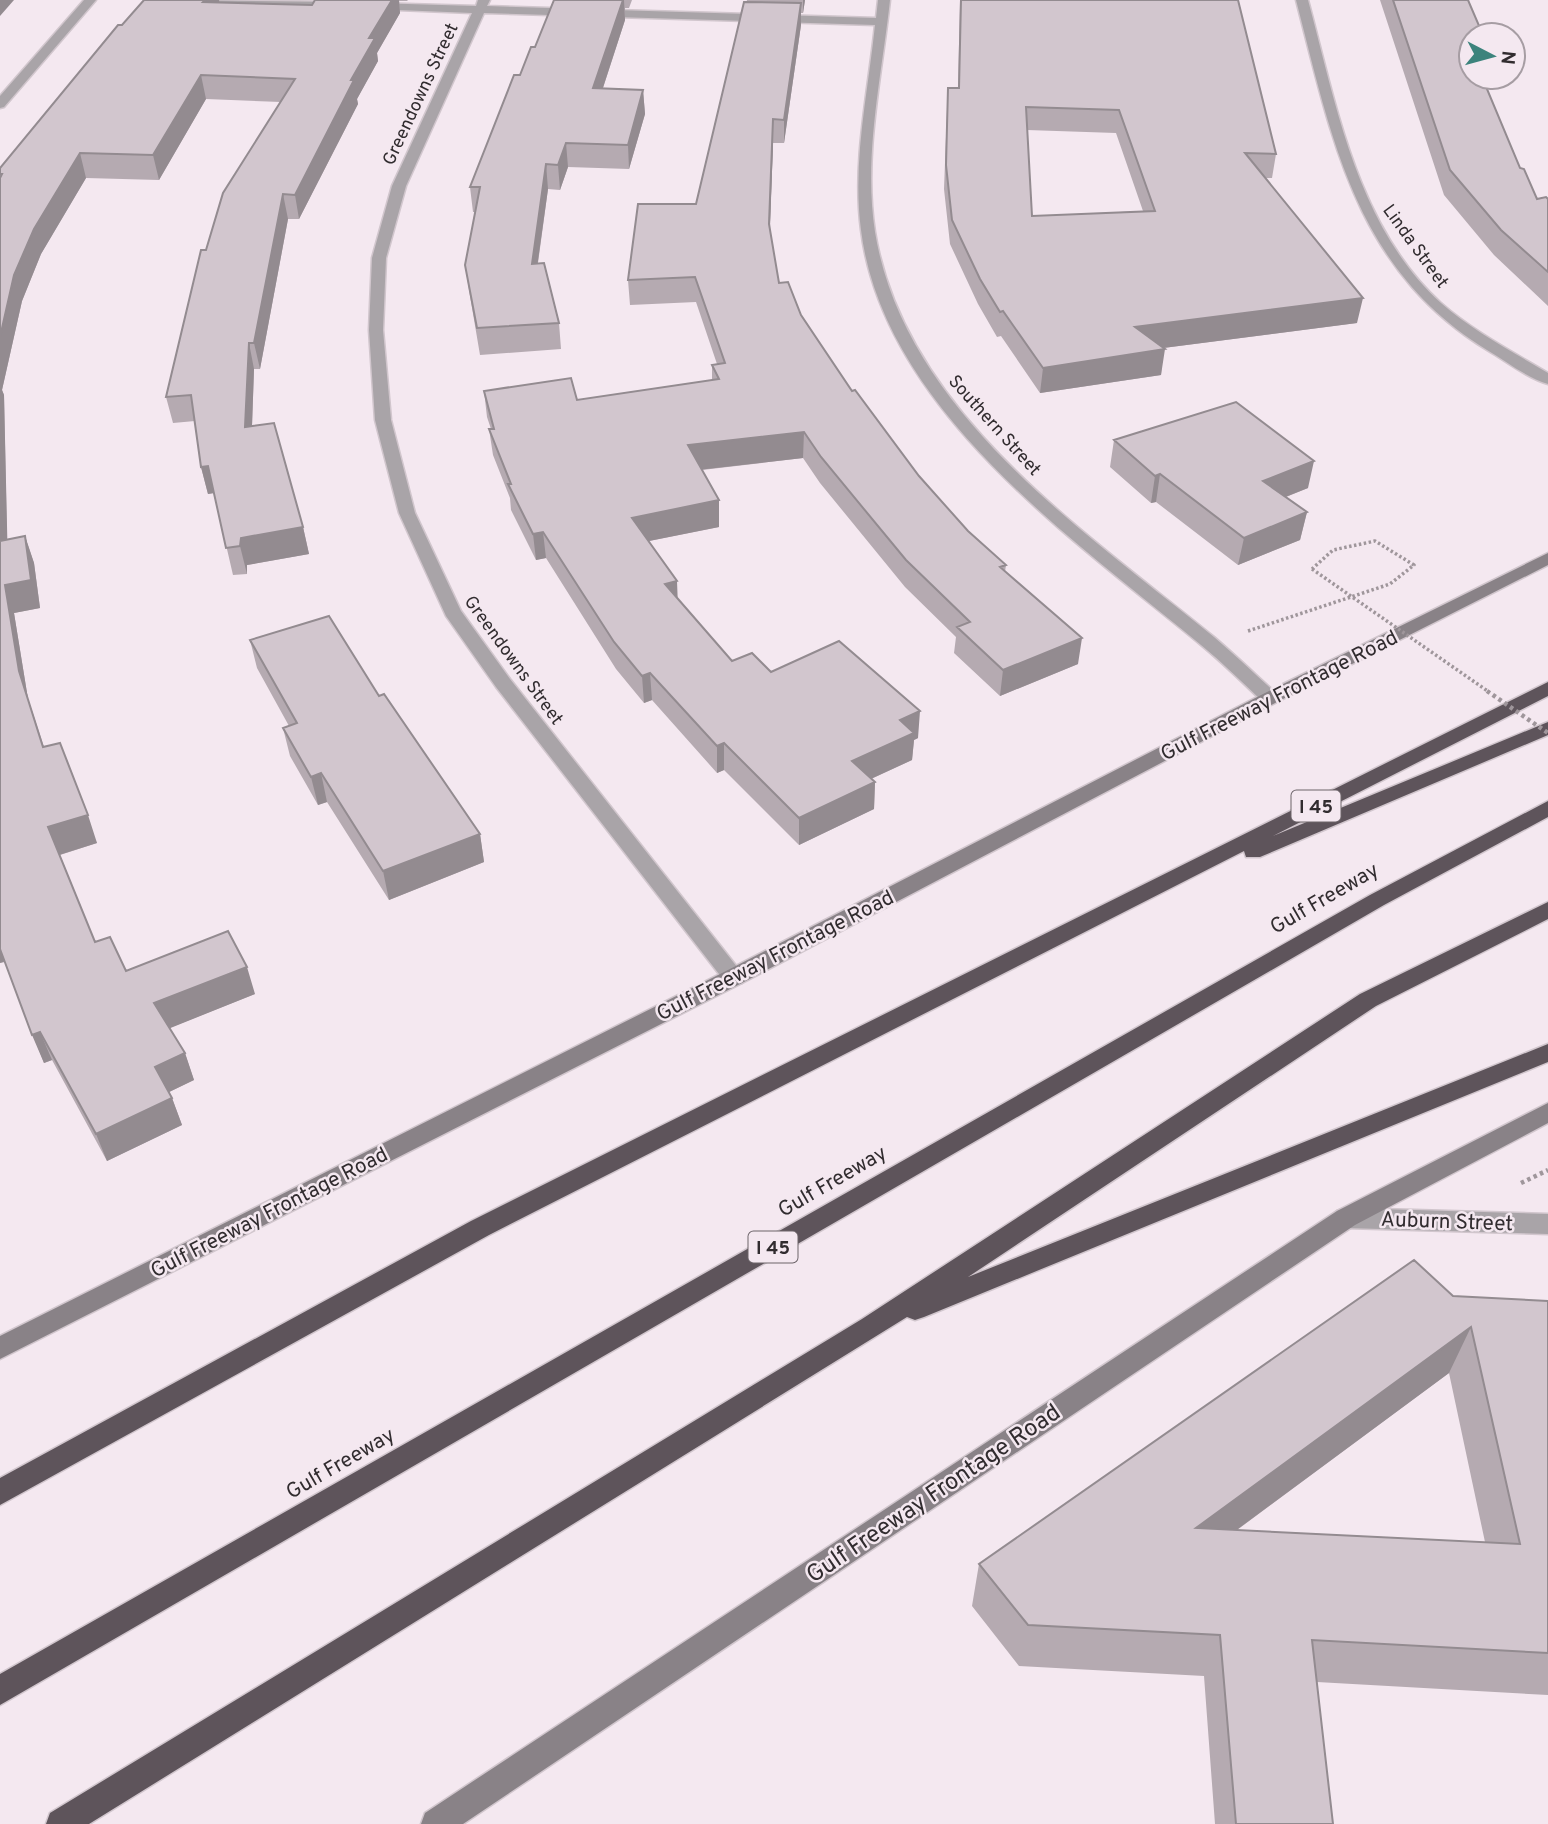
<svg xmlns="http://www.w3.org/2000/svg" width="1548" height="1824" viewBox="0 0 1548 1824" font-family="Overpass,sans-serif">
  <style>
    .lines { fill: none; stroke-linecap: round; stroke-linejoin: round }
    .street-casing { stroke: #d1c6cd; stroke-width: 3 }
    .secondary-casing { stroke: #d1c6cd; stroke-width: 3 }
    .highway-casing { stroke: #d1c6cd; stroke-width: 3 }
    .path-far1 { stroke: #9f969b; stroke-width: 3.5; stroke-dasharray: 2.5 2.5; stroke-linecap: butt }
    .path { stroke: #9f969b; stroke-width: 4.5; stroke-dasharray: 3.5 3.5; stroke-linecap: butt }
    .street { fill: #a9a4a8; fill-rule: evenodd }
    .secondary { fill: #898287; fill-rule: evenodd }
    .highway { fill: #5e545b; fill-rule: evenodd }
    .path-bridge-far1 { stroke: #9f969b; stroke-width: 3.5; stroke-dasharray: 2.5 2.5; stroke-linecap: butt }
    .path-bridge { stroke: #9f969b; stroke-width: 4.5; stroke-dasharray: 3.5 3.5; stroke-linecap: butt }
    .wall { fill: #b5aab1; fill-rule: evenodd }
    .shaded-wall { fill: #938b90 }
    .building { fill: #d2c6ce; stroke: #938b90; stroke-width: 2; fill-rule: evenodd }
    .labels { text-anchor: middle; stroke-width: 5; stroke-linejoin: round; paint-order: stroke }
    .far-street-label { font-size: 18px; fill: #312c2f; stroke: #f4e8f0 }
    .shield { fill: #f4e8f0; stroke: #6c6469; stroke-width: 2 }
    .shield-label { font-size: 19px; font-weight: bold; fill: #312c2f }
    .street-label { font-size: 21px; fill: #312c2f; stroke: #f4e8f0 }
    .near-street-label { font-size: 24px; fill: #312c2f; stroke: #f4e8f0 }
  </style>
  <rect width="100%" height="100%" fill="#f4e8f0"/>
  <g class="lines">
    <!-- street casing -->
    <g class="street-casing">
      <path id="street" d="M84 0H96L4 107 0 108V96Z
        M169 0 341 2 347 5 341 8 175 3Z
        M478 0H490L487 6 876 18 878 0H890C882 75 863 156 875 232 904 411 1083 530 1214 637 1235 655 1256 675 1277 694L1279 698 1277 702H1263C1243 683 1223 663 1201 645 1073 539 883 408 861 230 852 162 868 93 875 25L484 13 406 186 386 258 383 330 391 420 415 513 461 611 510 679 745 977 742 983 734 985 726 983 496 687 446 616 399 513 375 420 369 330 372 258 392 186 472 13 373 9 367 6 373 3 476 6Z
        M1296 0H1308C1336 104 1357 227 1441 303 1473 331 1511 351 1548 373V384C1527 378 1506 361 1487 350 1355 269 1332 139 1296 0Z
        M1346 1208 1548 1214V1234L1346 1228 1337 1225 1334 1218 1337 1211Z"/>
    </g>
    <!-- secondary casing -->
    <g class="secondary-casing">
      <path id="secondary" d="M1548 553V565L1277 702 742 983 0 1359V1336L726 971 1263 694Z
        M1548 1103V1123L1355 1225 463 1824H421L425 1813 1337 1211Z"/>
    </g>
    <!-- highway casing -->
    <g class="highway-casing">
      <path id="highway" d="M1548 682V696L1273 836 1548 722V735L1260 857H1246L1244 851 489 1235 0 1505V1478L471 1221Z
        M1548 801V817L1384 905 0 1705V1674L1370 895Z
        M1548 902V919L1376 1006 968 1277 1548 1044V1062L924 1317 915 1320 907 1317 89 1824H46L50 1813 862 1319 1360 994Z"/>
    </g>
    <!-- path-far1 -->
    <path class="path-far1" d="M1248 631 1390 584 1414 565 1375 541 1333 550 1312 569"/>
    <!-- path -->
    <path class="path" d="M1521 1183 1548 1170"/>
    <!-- street -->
    <use href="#street" class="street"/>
    <!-- secondary -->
    <use href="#secondary" class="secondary"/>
    <!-- highway -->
    <use href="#highway" class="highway"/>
    <!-- path-bridge-far1 -->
    <path class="path-bridge-far1" d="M1312 569 1489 692"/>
    <!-- path-bridge -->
    <path class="path-bridge" d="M1487 691 1548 733"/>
  </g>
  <!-- wall -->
  <path class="wall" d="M315 0H408L407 1H399L400 13 377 53 378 61 357 99 358 104 299 219H288L260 369H254L252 426 303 527 309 554 247 565V574L233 575 214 493 208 494 201 467 195 421 173 423 166 397 206 250 281 102 206 99 159 180 86 178 41 254 22 301 2 390 4 395 7 540 25 536 34 563 40 608 14 613 28 699 44 747 97 843 60 855 95 942 126 971 255 994 169 1028 185 1053 194 1080 169 1092 172 1098 182 1125 107 1161 52 1060 44 1063 5 962 0 963V168L219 2 312 5Z
    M554 0H632L629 8H625V20L603 88 643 90 645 114 629 169 568 167 560 190 548 189 538 263 559 323 561 349 480 355 469 290 465 265 475 212H473L470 187 520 75 535 47Z
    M747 0H805L803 13H801V25L784 143H773L770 229 779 283 852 391 919 476 968 531 1006 565 1005 572 1078 664 1000 696 954 653 956 637 905 587 820 483 803 458 702 470 719 527 649 541 677 598 732 661 771 672 918 738 914 740 912 760 871 779 875 782 874 809 799 845 724 770 717 773 652 700 644 703 616 669 546 558 536 560 511 510 510 498 493 455 489 429H491L487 417 484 391 577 400 712 380V365L717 364 696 302 630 305 628 280 696 204Z
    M960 0H1238L1276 154 1272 178H1264L1357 323 1163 348 1161 375 1040 393 1001 336 997 337 978 304 950 244 944 189 947 111 948 88H958ZM1027 130 1116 133 1143 211 1032 216Z
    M1380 0H1468L1471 77H1490L1488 84H1485L1520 168 1537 199H1548V306L1494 255 1444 195Z
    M1114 440 1308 488 1286 497 1307 512 1300 540 1238 565 1156 502 1151 503 1110 467Z
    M250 640 379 696 480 834 484 862 389 900 327 802 318 805 290 756 283 728 289 726 257 668Z
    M1453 1296 1548 1301V1695L1317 1682 1333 1824H1215L1204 1676 1019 1666 972 1606 979 1564ZM1449 1373 1485 1542 1237 1530Z"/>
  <!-- shaded-wall -->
  <path class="shaded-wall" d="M0 0H14L0 16Z
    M205 0H219L220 7 203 2Z
    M392 0H399L400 13 377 53 378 61 357 99 358 104 299 219 295 195 351 80 369 38Z
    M623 0H624L625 20 595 112 593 88Z
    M803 0H805L803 13Z
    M801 3V25L784 143V120Z
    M201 75 206 99 159 180 153 155Z
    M643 90 645 114 629 169 628 145Z
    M773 119V143L769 248V224Z
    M566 143 568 167 560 190 558 165Z
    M80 153 86 178 41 254 22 301 2 390 4 395 8 569 0 546V337L14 275 34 229Z
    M546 164 548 189 534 289 532 264Z
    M283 194 288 219 260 369 254 343Z
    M1363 298 1357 323 1132 352 1135 327Z
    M249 343 254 369 251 454 245 427Z
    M1165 349 1161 375 1040 393 1043 368Z
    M804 432 803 458 689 471 688 445Z
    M1314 461 1308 488 1257 508 1263 481Z
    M208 466 214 493 208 494 201 467Z
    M1160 474 1156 502 1151 503 1155 476Z
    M719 500V527L634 544 632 518Z
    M1307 512 1300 540 1238 565 1244 538Z
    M303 527 309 554 247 565V574L240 546 241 538Z
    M543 532 546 558 536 560 533 534Z
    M25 536 34 563 40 608 14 613 28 699 53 775 19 671 5 585Z
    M677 581 678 607 665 584Z
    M1082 638 1078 664 1000 696 1003 670Z
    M650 673 652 700 644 703 642 676Z
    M920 711 918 738 914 740 912 760 851 788 852 761 900 720Z
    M724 743V770L717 773V746Z
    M321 773 327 802 318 805 311 777Z
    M875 782 874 809 799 845V818Z
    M88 815 97 843 59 855 48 827Z
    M480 834 484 862 389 900 383 871Z
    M0 948 6 961 0 963Z
    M247 967 255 994 163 1031 154 1003Z
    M40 1032 52 1060 44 1063 32 1035Z
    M185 1053 194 1080 165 1094 155 1067Z
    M172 1098 182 1125 107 1161 96 1134Z
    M1471 1327 1449 1373 1181 1571 1196 1528Z"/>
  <!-- building -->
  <path class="building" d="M144 0H205L203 2 312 5 315 0H392L369 38H375L351 80H354L295 195 283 194 254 343H249L245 427 274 423 303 527 241 538 240 546 226 548 208 466 201 467 191 395 166 397 201 250H206L223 193 295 79 201 75 153 155 80 153 34 229 14 275 0 337V178L2 174H0V168L118 25H122Z
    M554 0H623L593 88 643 90 628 145 566 143 558 165 546 164 532 264 544 263 559 323 477 328 465 265 480 187H470L514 75H520L531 47H535Z
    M961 0H1238L1276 154 1245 153 1363 298 1135 327 1165 349 1043 368 1003 311 1000 312 980 279 952 220 946 165 948 88H959ZM1026 107 1119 110 1155 211 1032 216Z
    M1393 0H1468L1483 35H1471V77H1482L1520 168 1524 169 1537 199 1546 197 1548 199V272L1501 230 1450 170Z
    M744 2 801 3 784 120 773 119 769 224 779 283 788 282 801 315 852 391 855 390 919 476 968 531 1006 565 1000 567 1082 638 1003 670 957 627 970 622 906 560 821 457 804 432 688 445 719 500 632 518 677 581 665 584 732 661 752 653 771 672 839 641 920 711 900 720 914 733 852 761 875 782 799 818 724 743 717 746 650 673 642 676 614 642 543 532 533 534 508 484H511L489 429H494L484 391 571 378 577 400 719 379 712 365 725 363 695 277 628 280 638 204H696Z
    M1236 402 1314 461 1263 481 1307 512 1244 538 1160 474 1155 476 1114 440Z
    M25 536 31 580 5 585 19 671 43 747 60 743 88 815 48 827 95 942 110 937 126 971 228 931 247 967 154 1003 185 1053 155 1067 172 1098 96 1134 40 1032 32 1035 0 949V541Z
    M329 616 379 696 384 694 480 834 383 871 321 773 311 777 283 728 297 723 250 640Z
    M1414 1260 1453 1296 1548 1301V1653L1312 1640 1333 1824H1236L1220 1635 1028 1625 979 1564ZM1471 1327 1520 1544 1196 1528Z"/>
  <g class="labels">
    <!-- far-street labels -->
    <g class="far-street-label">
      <text transform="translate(420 94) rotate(-65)" y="6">Greendowns Street</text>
      <text transform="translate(1416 246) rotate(54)" y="6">Linda Street</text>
      <text transform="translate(995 425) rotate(48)" y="6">Southern Street</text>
      <text transform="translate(514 660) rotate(54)" y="6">Greendowns Street</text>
    </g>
    <!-- shield labels -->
    <g class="shield">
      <rect x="1291.5" y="790.5" width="49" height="31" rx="5"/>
      <rect x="748.5" y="1231.5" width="49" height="31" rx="5"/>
    </g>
    <g class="shield-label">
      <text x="1316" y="813">I 45</text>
      <text x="773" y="1254">I 45</text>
    </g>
    <!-- street labels -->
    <g class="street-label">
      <text transform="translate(1279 695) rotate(-27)" y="7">Gulf Freeway Frontage Road</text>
      <text transform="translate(1324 898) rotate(-30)" y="7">Gulf Freeway</text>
      <text transform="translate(775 955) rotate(-27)" y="7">Gulf Freeway Frontage Road</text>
      <text transform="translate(832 1181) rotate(-30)" y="7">Gulf Freeway</text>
      <text transform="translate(269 1212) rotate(-27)" y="7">Gulf Freeway Frontage Road</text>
      <text transform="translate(1447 1221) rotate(2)" y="7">Auburn Street</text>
      <text transform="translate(340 1463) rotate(-30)" y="7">Gulf Freeway</text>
    </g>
    <!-- near-street labels -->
    <g class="near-street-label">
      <text transform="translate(933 1493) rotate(-34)" y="8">Gulf Freeway Frontage Road</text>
    </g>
  </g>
  <!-- north arrow -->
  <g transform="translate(1492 56) rotate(96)"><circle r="33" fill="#f4e8f0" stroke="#a69da3" stroke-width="2"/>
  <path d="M0-5L12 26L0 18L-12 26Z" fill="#3c837c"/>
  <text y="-10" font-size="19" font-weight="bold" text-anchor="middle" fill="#312c2f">N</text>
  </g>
</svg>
